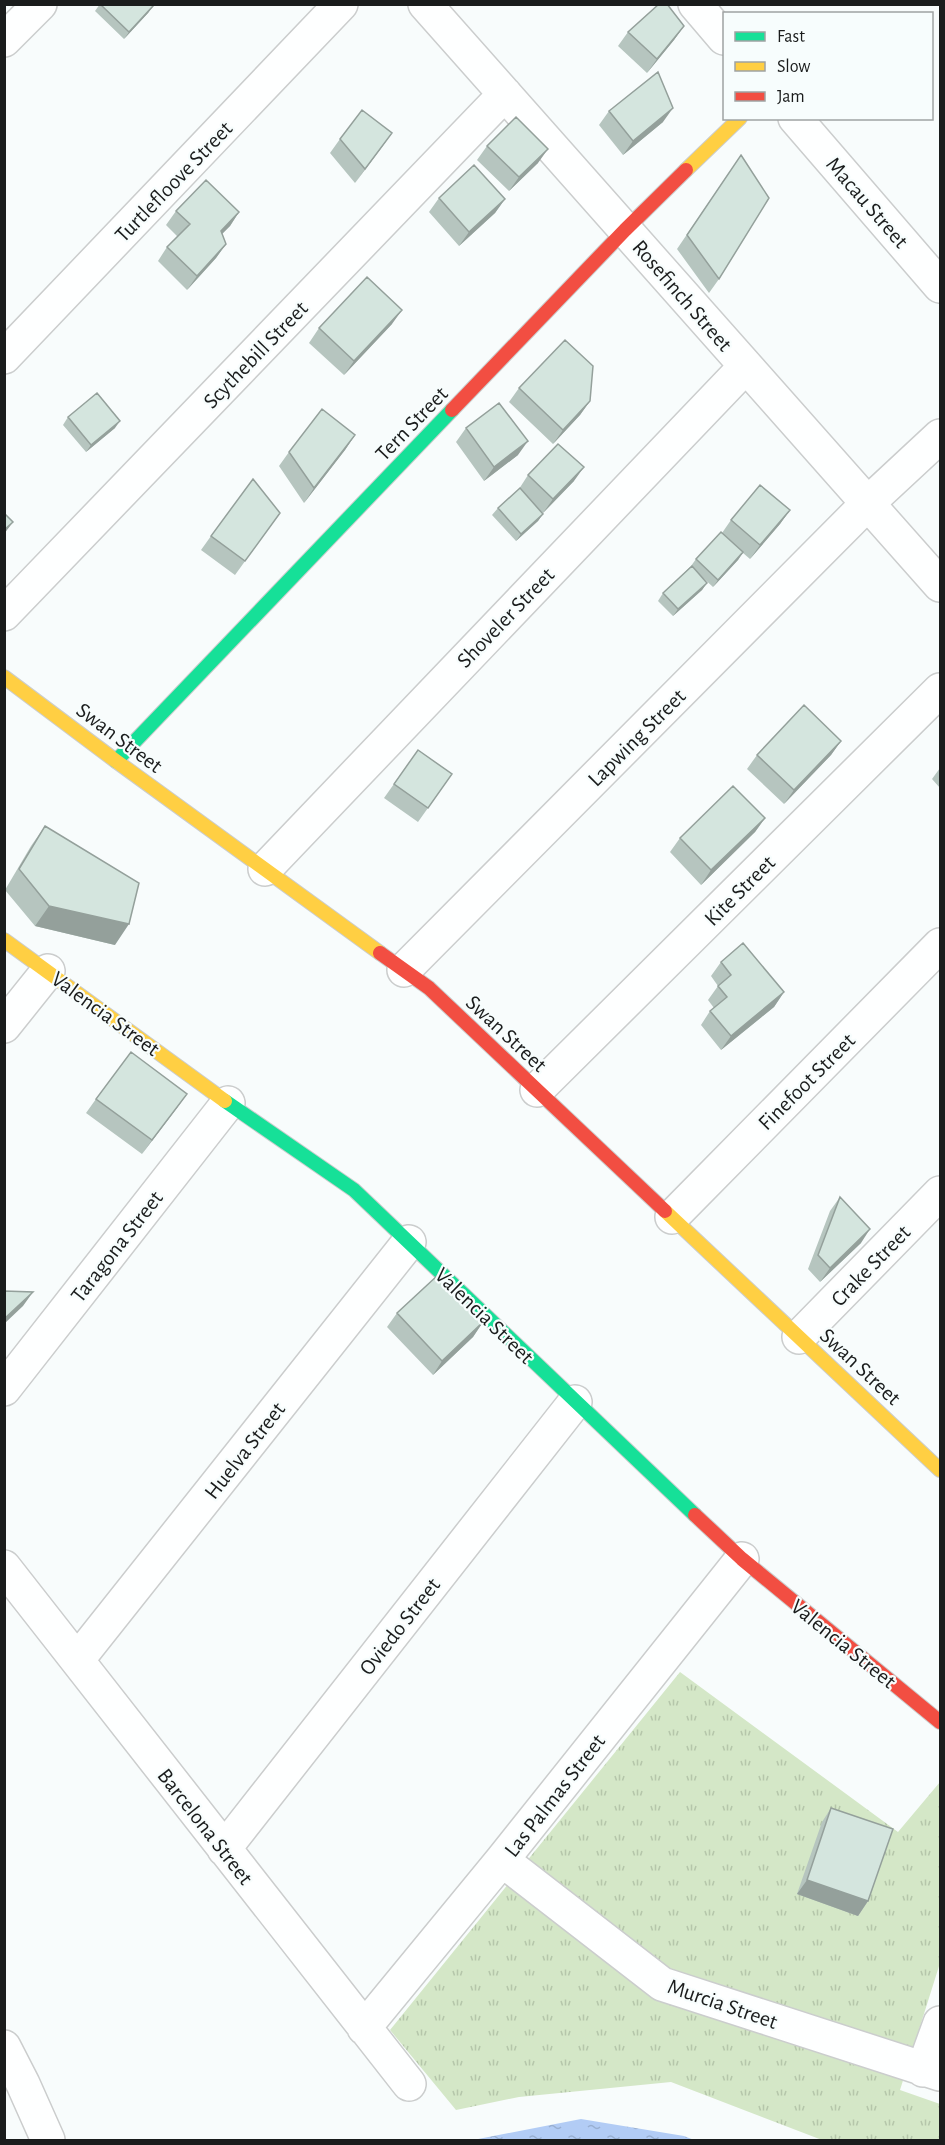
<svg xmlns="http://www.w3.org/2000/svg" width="945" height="2145" viewBox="0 0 945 2145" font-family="'Alegreya Sans',sans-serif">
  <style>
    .park { fill: url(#park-tufts) }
    .water { fill: url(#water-ripples) }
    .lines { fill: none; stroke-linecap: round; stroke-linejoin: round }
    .street-casing { stroke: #cbcdcd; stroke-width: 36 }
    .fast-casing { stroke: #cbcdcd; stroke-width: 16 }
    .slow-casing { stroke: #cbcdcd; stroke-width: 16 }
    .jam-casing { stroke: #cbcdcd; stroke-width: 16 }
    .street { stroke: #feffff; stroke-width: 33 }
    .fast { stroke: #16e098; stroke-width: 14 }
    .slow { stroke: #ffcf43; stroke-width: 14 }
    .jam { stroke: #f24e42; stroke-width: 14 }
    .wall { fill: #b6c5bf }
    .shaded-wall { fill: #94a09b }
    .building { fill: #d4e5de; stroke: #94a09b; stroke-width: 1.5 }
    .labels { text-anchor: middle; stroke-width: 4.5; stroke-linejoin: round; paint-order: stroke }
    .street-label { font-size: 22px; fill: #1a1c1c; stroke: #f7fdfd }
  </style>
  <defs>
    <pattern id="park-tufts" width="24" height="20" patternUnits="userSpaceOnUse" patternTransform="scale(1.5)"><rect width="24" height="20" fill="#d4e7c7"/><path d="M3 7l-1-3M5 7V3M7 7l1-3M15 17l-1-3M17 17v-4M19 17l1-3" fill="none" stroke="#b5c6aa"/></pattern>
    <pattern id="water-ripples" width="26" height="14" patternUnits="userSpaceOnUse" patternTransform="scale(1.5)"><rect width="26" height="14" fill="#b2ccf5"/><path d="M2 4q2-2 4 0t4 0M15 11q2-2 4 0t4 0" fill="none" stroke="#98afd1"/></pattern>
  </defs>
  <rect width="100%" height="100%" fill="#f8fcfc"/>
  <!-- park -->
  <path class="park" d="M680 1672 898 1832 940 1782V1963L900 2090 940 2104V2140H822L671 2082 519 2097 456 2110 390 2030Z"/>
  <!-- water -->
  <path class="water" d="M581 2119 684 2136 694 2140H473Z"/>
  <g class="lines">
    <!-- street casing -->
    <g class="street-casing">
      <path id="street" d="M425 4 940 585
        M695 4 724 38
        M4 40 40 4
        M795 118 940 286
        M4 357 341 4
        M4 614 505 94
        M265 869 746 366
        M404 970 868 503 940 436
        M4 1026 48 971
        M537 1090 940 690
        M672 1217 940 945
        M799 1337 940 1193
        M4 1389 228 1103
        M4 1567 409 2084
        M78 1659 409 1242
        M224 1849 575 1402
        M502 1860 662 1984 940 2074
        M364 2028 502 1860 742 1559
        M4 2047 23 2084 48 2140
        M923 2070 940 2023"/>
    </g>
    <!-- fast casing -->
    <g class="fast-casing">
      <path id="fast" d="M116 761 452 410
        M225 1101 354 1190 695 1515"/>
    </g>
    <!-- slow casing -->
    <g class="slow-casing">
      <path id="slow" d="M686 170 740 118
        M4 677 116 761 380 953
        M4 940 225 1101
        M665 1211 940 1470"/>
    </g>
    <!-- jam casing -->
    <g class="jam-casing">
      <path id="jam" d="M452 410 625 230 686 170
        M380 953 429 988 665 1211
        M695 1515 742 1559 940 1722"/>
    </g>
    <!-- street -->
    <use href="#street" class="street"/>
    <!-- fast -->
    <use href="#fast" class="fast"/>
    <!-- slow -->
    <use href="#slow" class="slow"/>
    <!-- jam -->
    <use href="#jam" class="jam"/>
  </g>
  <!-- wall -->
  <path class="wall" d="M100 4H152L153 6 148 13 124 39 95 11Z
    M684 26 674 40 647 73 618 46 628 32Z
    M609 111 663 122 623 155 599 125Z
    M392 133 355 183 330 153 340 139Z
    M487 146 538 163 509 191 477 160Z
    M741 155 719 279 709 293 677 249Z
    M439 198 505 199 495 213 459 246 429 212Z
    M176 211 239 212 230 226 222 234 226 244 216 258 187 290 158 261 167 247 178 237 166 225Z
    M392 324 344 375 309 343 319 328Z
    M519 388 590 401 580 415 553 444 509 402Z
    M68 417 115 428 86 452 63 425Z
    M466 428 518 455 484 481 456 442Z
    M355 435 345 450 304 503 279 466 289 452Z
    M528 475 574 481 543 513 537 507 543 514 538 521 516 541 492 515 498 508 519 489Z
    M790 510 780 524 750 559 743 553 738 560 713 587 700 575 707 583 702 590 673 616 658 601 663 593 691 566 696 559 722 533 731 520Z
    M280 513 235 575 201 550 211 536Z
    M841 741 831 755 784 804 747 769 757 755Z
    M418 750 452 774 418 822 384 798Z
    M940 768V788L932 779Z
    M765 818 755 832 701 885 670 852 680 838Z
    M45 826 115 945 35 926 5 890 31 846Z
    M721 962 784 992 774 1007 721 1050 701 1025 710 1011 714 1008 708 1000 718 986 711 976Z
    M187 1094 142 1154 86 1113 96 1099Z
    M840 1197 861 1243 820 1282 808 1269 830 1211Z
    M397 1313 483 1322 473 1337 433 1375 387 1327Z
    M831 1808 868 1901 858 1916 797 1894 822 1822Z"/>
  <!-- shaded-wall -->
  <path class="shaded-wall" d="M153 6 148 13 124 39 129 32Z
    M684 26 674 40 647 73 657 59Z
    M673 108 663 122 623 155 633 141Z
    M392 133 382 147 355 183 365 169Z
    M548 149 538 163 509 191 519 177Z
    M505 199 495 213 459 246 469 232Z
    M239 212 230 226 211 245 221 231Z
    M226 244 216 258 187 290 197 276Z
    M402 310 392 324 344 375 354 361Z
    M590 401 580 415 553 444 563 430Z
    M120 421 115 428 86 452 91 445Z
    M355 435 345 450 304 503 314 488Z
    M528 441 518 455 484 481 494 467Z
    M584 467 574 481 543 513 553 499Z
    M790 510 780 524 750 559 760 545Z
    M543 514 538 521 516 541 521 534Z
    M13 522 4 534V530Z
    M743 552 738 560 713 587 718 580Z
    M707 583 702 590 673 616 678 609Z
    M841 741 831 755 784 804 794 790Z
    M765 818 755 832 701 885 711 870Z
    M49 906 129 924 115 945 35 926Z
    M784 992 774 1007 721 1050 731 1036Z
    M187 1094 177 1108 142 1154 152 1140Z
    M870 1229 861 1243 820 1282 830 1268Z
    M33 1292 23 1306 4 1324V1319Z
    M483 1322 473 1337 433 1375 442 1361Z
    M807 1880 868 1901 858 1916 797 1894Z"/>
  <!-- building -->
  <path class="building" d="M100 4H152L153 6 129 32Z
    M659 4H667L684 26 657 59 628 32Z
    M658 72 673 108 633 141 609 111Z
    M362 110 392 133 365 169 340 139Z
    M516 117 548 149 519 177 487 146Z
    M741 155 769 198 719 279 687 235Z
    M474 165 505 199 469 232 439 198Z
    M206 180 239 212 221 231 226 244 197 276 167 247 190 224 176 211Z
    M367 277 402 310 354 361 319 328Z
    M565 340 593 366 590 401 563 430 519 388Z
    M97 393 120 421 91 445 68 417Z
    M499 403 528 441 494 467 466 428Z
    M322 409 355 435 314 488 289 452Z
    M558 444 584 467 553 499 528 475Z
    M253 479 280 513 245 561 211 536Z
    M760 485 790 510 760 545 731 520Z
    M520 488 543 514 521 534 498 508Z
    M4 513 13 522 4 530Z
    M721 532 743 552 718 580 696 559Z
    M692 566 707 583 678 609 663 593Z
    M804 705 841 741 794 790 757 755Z
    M418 750 452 774 428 808 394 784Z
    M733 786 765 818 711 870 680 838Z
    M45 826 139 883 129 924 49 906 19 869Z
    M743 943 784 992 731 1036 710 1011 727 997 718 986 731 975 721 962Z
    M131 1052 187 1094 152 1140 96 1099Z
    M840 1197 870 1229 830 1268 818 1255Z
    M438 1275 483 1322 442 1361 397 1313Z
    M4 1291 33 1292 4 1319Z
    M831 1808 893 1829 868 1901 807 1880Z"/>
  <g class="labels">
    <!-- street labels -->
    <g class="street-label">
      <text transform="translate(173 181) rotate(-46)" y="8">Turtlefloove Street</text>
      <text transform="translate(868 202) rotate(49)" y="8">Macau Street</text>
      <text transform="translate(683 295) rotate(49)" y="8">Rosefinch Street</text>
      <text transform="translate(255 354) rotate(-46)" y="8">Scythebill Street</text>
      <text transform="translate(411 423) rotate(-46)" y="8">Tern Street</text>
      <text transform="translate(505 617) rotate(-46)" y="8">Shoveler Street</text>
      <text transform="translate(120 737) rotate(37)" y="8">Swan Street</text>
      <text transform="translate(636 737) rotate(-45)" y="8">Lapwing Street</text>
      <text transform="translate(739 890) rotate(-45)" y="8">Kite Street</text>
      <text transform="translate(106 1013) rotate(36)" y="8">Valencia Street</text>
      <text transform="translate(507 1033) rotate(43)" y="8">Swan Street</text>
      <text transform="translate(806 1081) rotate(-45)" y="8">Finefoot Street</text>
      <text transform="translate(116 1246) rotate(-52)" y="8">Taragona Street</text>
      <text transform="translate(870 1265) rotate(-46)" y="8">Crake Street</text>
      <text transform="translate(485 1315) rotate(44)" y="8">Valencia Street</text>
      <text transform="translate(861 1366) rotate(43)" y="8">Swan Street</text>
      <text transform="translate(244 1450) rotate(-52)" y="8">Huelva Street</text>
      <text transform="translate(399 1626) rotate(-52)" y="8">Oviedo Street</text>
      <text transform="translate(844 1643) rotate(39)" y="8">Valencia Street</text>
      <text transform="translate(554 1795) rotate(-52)" y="8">Las Palmas Street</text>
      <text transform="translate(206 1826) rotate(52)" y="8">Barcelona Street</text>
      <text transform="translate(723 2003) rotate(19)" y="8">Murcia Street</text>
    </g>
  </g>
  <!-- border -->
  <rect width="945" height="2145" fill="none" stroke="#1a1c1c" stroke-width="12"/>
  <!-- legend -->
  <rect x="723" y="12" width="210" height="108" fill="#f7fdfd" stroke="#9fa3a3" stroke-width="1.5"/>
  <rect x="735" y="32" width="30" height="9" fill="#16e098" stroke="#9fa3a3" stroke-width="1.5"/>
  <text x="777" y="42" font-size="18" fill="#1a1c1c">Fast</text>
  <rect x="735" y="62" width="30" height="9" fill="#ffcf43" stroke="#9fa3a3" stroke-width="1.5"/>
  <text x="777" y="72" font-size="18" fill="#1a1c1c">Slow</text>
  <rect x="735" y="92" width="30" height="9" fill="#f24e42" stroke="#9fa3a3" stroke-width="1.5"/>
  <text x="777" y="102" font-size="18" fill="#1a1c1c">Jam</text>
</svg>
